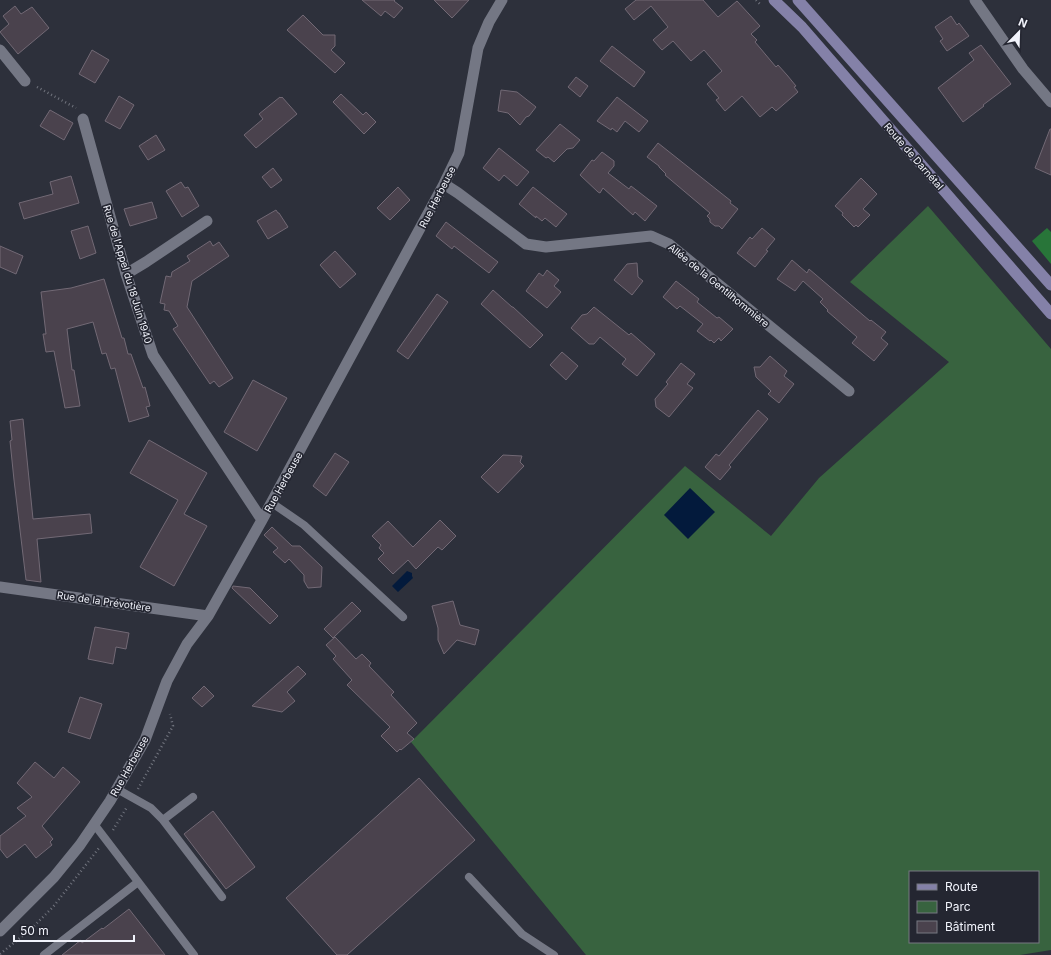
<svg xmlns="http://www.w3.org/2000/svg" width="1051" height="955" viewBox="0 0 1051 955" font-family="Inter,sans-serif">
  <style>
    .green { fill: #38633f; fill-rule: evenodd }
    .forest { fill: #287539 }
    .water { fill: #031a3c }
    .building { fill: #4a424d; stroke: #726975 }
    .lines { fill: none; stroke-linecap: round; stroke-linejoin: round }
    .path { stroke: #71747e; stroke-width: 2.5; stroke-dasharray: 1 3; stroke-linecap: butt }
    .service { stroke: #747784; stroke-width: 8 }
    .minor { stroke: #747784; stroke-width: 11 }
    .secondary { stroke: #8481a8; stroke-width: 11 }
    .labels { text-anchor: middle; stroke-width: 3.5; stroke-linejoin: round; paint-order: stroke }
    .street-label { font-size: 10px; fill: #f1f3fb; stroke: #242631 }
  </style>
  <rect width="100%" height="100%" fill="#2d303b"/>
  <!-- green -->
  <path class="green" d="M928 206 1051 349V950L1020 955H586L411 742 685 466 771 536 819 478 949 362 850 282ZM910 872H1038V942H910Z"/>
  <!-- forest -->
  <path class="forest" d="M1047 228 1051 232V264L1032 241Z"/>
  <!-- water -->
  <path class="water" d="M690 488 715 512 688 539 664 515Z
    M407 571 412 573V576L413 578 398 592 392 586Z"/>
  <!-- building -->
  <path class="building" d="M362 0H395L394 1 403 8 394 18 385 11 381 16Z
    M434 0H469L452 18Z
    M636 0H703L718 17 737 1 760 26 751 34 757 40 755 42 776 67 778 65 787 75 796 86 794 87 798 92 776 111 772 107 760 117 742 96 725 111 716 100 719 98 707 84 722 71 704 50 691 61 673 41 662 50 653 40 668 27 651 6 634 20 625 9Z
    M15 6 21 14 32 7 49 28 18 54 0 32 9 24 3 16Z
    M303 15 323 35H335V46L331 50 345 63 335 73 287 30Z
    M951 16 957 25 959 23 969 36 947 51 940 41 943 39 935 27Z
    M981 45 1011 84 983 105 984 106 963 122 938 88 974 60 969 53Z
    M612 46 645 72 634 87 600 61Z
    M92 50 109 60 95 83 79 74Z
    M576 77 588 86 580 97 568 87Z
    M501 90 517 92 536 107 529 116 526 117 520 125 508 113 498 111Z
    M341 94 363 115 366 112 376 122 364 134 333 102Z
    M119 96 134 105 120 129 105 121Z
    M280 97 281 98 282 97 297 114 256 148 244 135 263 119 259 114Z
    M617 97 648 121 639 132 625 121 617 132 612 128 611 130 597 121Z
    M50 110 73 123 64 140 40 126Z
    M560 124 580 140 573 148 567 149 554 162 548 157 546 158 536 150Z
    M1050 129H1051V175L1035 168Z
    M156 135 165 150 148 160 139 146Z
    M658 143 731 201 730 203 738 209 722 229 719 226H715L710 222V219L707 216 710 213 665 175 666 174 659 167V166L647 157Z
    M499 148 529 172 517 186 504 175 499 181 483 168Z
    M602 152 614 161V166L608 173 629 189 631 186 657 206 645 221 635 212 633 215 603 188 600 193 598 192 580 175 592 160 594 161Z
    M273 168 282 180 271 188 262 177Z
    M71 176 79 203 24 219 19 203 53 194 50 182Z
    M861 178 877 194 863 209 870 215 858 227 856 225 854 227 842 215 843 213 835 206Z
    M181 182 185 188 188 187 199 206 182 217 166 191Z
    M398 187 410 200 390 220 377 208Z
    M533 187 567 214 556 227 545 218 542 221 536 216V218L519 204Z
    M152 202 157 218 130 226 124 209Z
    M276 210 278 213H279L288 227 268 239 257 221Z
    M446 222 498 262 489 273 454 246 452 249 436 236Z
    M88 226 96 253 80 259 71 231Z
    M762 228 775 239 766 250 768 251 755 267 737 253 750 237 752 239Z
    M210 241 213 246 219 242 229 256 192 281 187 307 233 378 219 387 214 381 210 384 173 329 178 326 169 311 164 310 165 304 160 303 166 276 171 277 172 272 190 261 187 256Z
    M0 246 23 256 16 274 0 267Z
    M335 251 356 274 340 288 320 265Z
    M792 260 807 273 809 269 870 321 871 320 886 332 881 338 888 344 874 361 852 343 857 337 827 311 828 310 820 302 823 299 803 281 795 291 777 279Z
    M637 263 638 277 643 281 632 295 614 280 627 264Z
    M547 270 559 280 554 286 561 292 547 308 526 291 539 273 543 276Z
    M104 279 122 338H124L128 354H131L143 388 145 387 150 406 146 407 149 416 129 422 115 368 111 369 106 353 102 354 93 322 67 329 72 370H74L80 406 65 408 54 351 46 352 43 334H46L41 292 71 288Z
    M676 281 699 299 697 302 717 318 719 317 733 329 721 341 719 338 714 343 711 340 710 341 697 331 703 324 680 306 677 309 663 297Z
    M493 290 512 307H513L543 335 530 348 481 304Z
    M437 294 448 302 408 359 397 351Z
    M594 307 629 335 631 333 655 354 637 376 622 364 626 359 600 337 594 344H589L571 328 582 315 587 314Z
    M562 352 578 366 566 380 550 365Z
    M770 356 787 371 784 376 794 384 779 403 768 394 771 391 756 377 754 367H760Z
    M681 363 695 374 687 384 693 388 669 417 656 407 655 399 668 384 666 382Z
    M253 380 287 398 257 451 224 432Z
    M758 410 768 419 729 465 731 467 720 480 705 467 716 454 719 456Z
    M23 419 33 519 90 514 92 533 37 539 41 582 26 580 14 480 10 441 12 440 10 421Z
    M149 440 207 473 184 514 207 526 174 586 140 567 178 500 130 473Z
    M335 453 349 462 326 496 313 486Z
    M503 455 522 456 520 462 524 466 498 493 481 477Z
    M440 520 456 536 442 550 438 547 416 569 408 560 393 574 378 559 384 553 379 548 381 545 372 536 388 521 413 547Z
    M272 527 292 546H300L322 567 321 587 308 588 304 581V575L289 559 285 563 273 552 278 548 264 535Z
    M233 586 250 588 278 616 270 624 232 588Z
    M453 601 460 625 479 630 475 645 457 640 444 654 438 640V628L432 606Z
    M352 602 361 611 333 638 324 629Z
    M95 627 129 633 126 649 116 647 113 664 88 659Z
    M335 637 356 659 362 654 371 663 369 666 394 692 391 695 417 723 407 733 414 739 401 750 400 749 397 752 381 736 390 727 347 685 352 680 333 659 336 656 326 645Z
    M298 666 306 674 287 692 295 701 282 712 252 706Z
    M204 686 214 696 202 707 192 698Z
    M80 697 102 704 90 739 68 732Z
    M35 762 54 778 63 767 80 782 42 826 53 839 50 842 52 845 36 858 25 844 7 858 0 849V836L26 816 17 808 32 797 17 783Z
    M419 778 475 840 347 955H337L286 898Z
    M213 811 255 867 226 889 184 834Z
    M129 909 165 955H62L81 940 82 943 102 928 103 929Z"/>
  <g class="lines">
    <!-- path -->
    <path class="path" d="M756 0 761 5
      M37 87 76 108
      M138 789 173 726 170 714
      M113 830 127 807
      M0 954 31 929 53 907 99 848"/>
    <!-- service -->
    <path class="service" d="M272 503 304 525 403 617
      M117 789 151 808 163 820
      M193 797 163 820 222 897
      M94 824 194 955
      M469 877 522 934 554 955
      M44 955 138 882"/>
    <!-- minor -->
    <path class="minor" d="M975 0 1023 69 1051 102
      M0 50 25 81
      M83 119 126 274 153 355 262 520
      M444 184 458 193 526 244 546 247 651 236 669 244 849 391
      M126 274 146 262 207 221
      M0 587 208 616
      M0 931 54 877 80 845 110 801 145 740 167 681 187 644 208 616 262 520 444 184 459 153 478 48 489 22 502 0"/>
    <!-- secondary -->
    <path class="secondary" d="M774 0 802 27 1051 314
      M798 0 1051 285"/>
  </g>
  <g class="labels">
    <!-- street labels -->
    <g class="street-label">
      <text transform="translate(914 156) rotate(49)" y="4">Route de Darnétal</text>
      <text transform="translate(437 197) rotate(-63)" y="4">Rue Herbeuse</text>
      <text transform="translate(128 274) rotate(73)" y="4">Rue de l'Appel du 18 Juin 1940</text>
      <text transform="translate(719 285) rotate(39)" y="4">Allée de la Gentilhommière</text>
      <text transform="translate(283 482) rotate(-61)" y="4">Rue Herbeuse</text>
      <text transform="translate(104 601) rotate(8)" y="4">Rue de la Prévotière</text>
      <text transform="translate(129 766) rotate(-61)" y="4">Rue Herbeuse</text>
    </g>
  </g>
  <!-- legend -->
  <rect x="909" y="871" width="130" height="72" fill="#242631" stroke="#767882"/>
  <rect x="917" y="884" width="20" height="6" fill="#8481a8" stroke="#767882"/>
  <text x="945" y="891" font-size="12" fill="#f1f3fb">Route</text>
  <rect x="917" y="901" width="20" height="12" fill="#38633f" stroke="#767882"/>
  <text x="945" y="911" font-size="12" fill="#f1f3fb">Parc</text>
  <rect x="917" y="921" width="20" height="12" fill="#4a424d" stroke="#767882"/>
  <text x="945" y="931" font-size="12" fill="#f1f3fb">Bâtiment</text>
  <!-- north arrow -->
  <g transform="translate(1019 32) rotate(23)" stroke="#242631" stroke-width="3" paint-order="stroke">
  <path d="M0-3L7 15L0 10L-7 15Z" fill="#f1f3fb"/>
  <text y="-6" font-size="11" font-weight="bold" text-anchor="middle" fill="#f1f3fb">N</text>
  </g>
  <!-- scale -->
  <path d="M14 935v6h120v-6" fill="none" stroke="#f1f3fb" stroke-width="2"/>
  <text x="20" y="935" font-size="12" fill="#f1f3fb" stroke="#242631" stroke-width="3" paint-order="stroke">50 m</text>
</svg>
